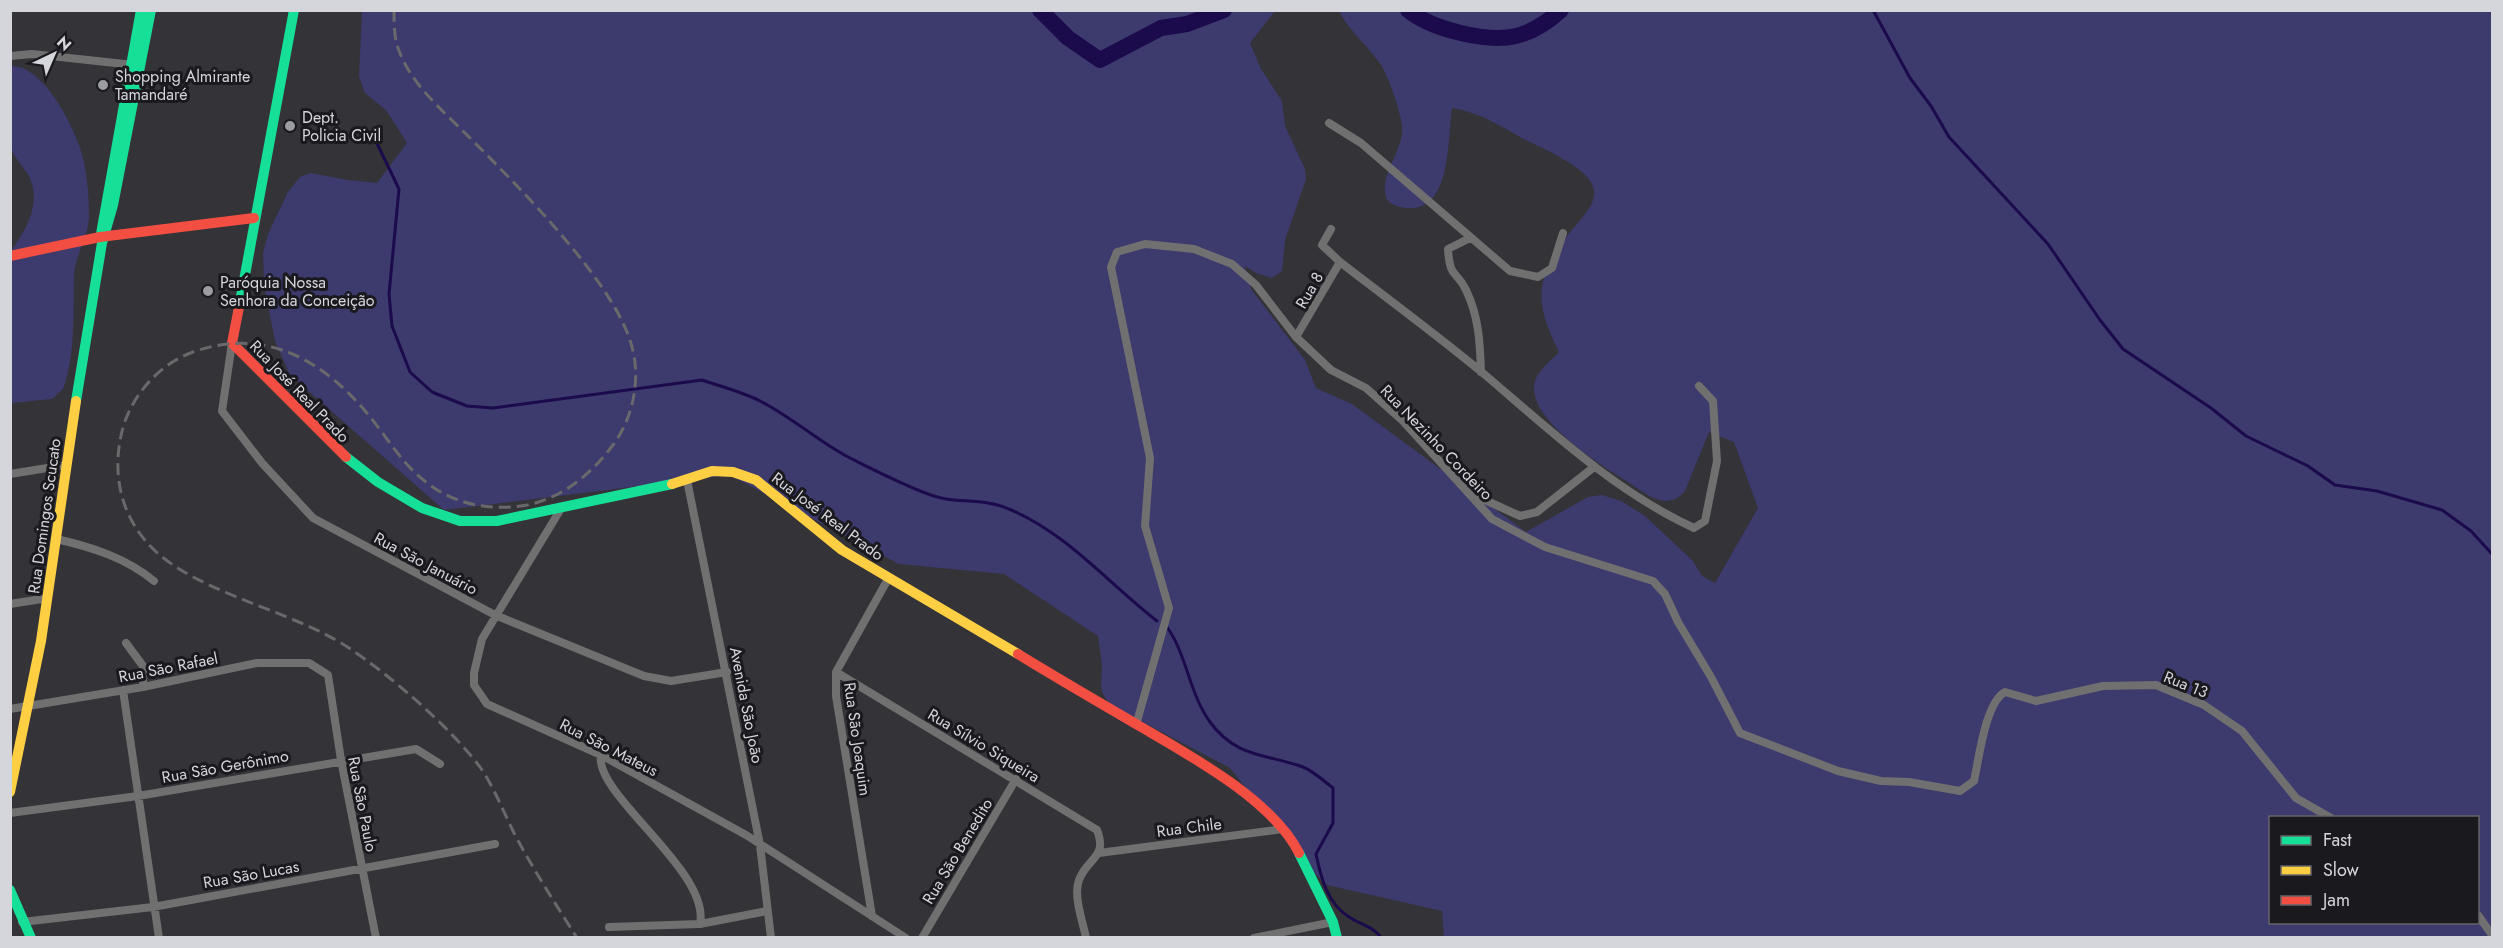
<svg xmlns="http://www.w3.org/2000/svg" width="2503" height="948" viewBox="0 0 2503 948" font-family="Jost,sans-serif">
  <style>
    .green { fill: #3d3a6e; fill-rule: evenodd }
    .lines { fill: none; stroke-linecap: round; stroke-linejoin: round }
    .stream { stroke: #1b0b4c; stroke-width: 3 }
    .river { stroke: #1b0b4c; stroke-width: 16 }
    .street { stroke: #707070; stroke-width: 8 }
    .fast { stroke: #16e098; stroke-width: 10 }
    .slow { stroke: #ffcf43; stroke-width: 10 }
    .jam { stroke: #f24e42; stroke-width: 10 }
    .rail { stroke: #69696b; stroke-width: 3; stroke-dasharray: 12 6; stroke-linecap: butt }
    .poi-dot { fill: #9c9ca3; stroke: #19191e; stroke-width: 2 }
    .labels { text-anchor: middle; stroke-width: 6; stroke-linejoin: round; paint-order: stroke }
    .poi-label { font-size: 16px; fill: #d5d5dc; stroke: #19191e; text-anchor: start }
    .street-label { font-size: 16px; fill: #d5d5dc; stroke: #19191e }
  </style>
  <rect width="100%" height="100%" fill="#333338"/>
  <!-- green -->
  <path class="green" d="M362 11H1275L1250 43 1261 69 1282 101 1285 126 1305 169 1306 179 1285 240 1282 271 1272 278 1256 273 1245 266 1251 289 1305 360 1316 388 1352 404 1526 532 1588 497 1602 495 1621 501 1645 516 1693 561 1702 576 1715 583 1758 508 1734 442 1709 432 1685 491C1680 497 1674 501 1665 501 1652 500 1639 489 1628 482 1602 466 1524 418 1535 381 1538 370 1552 360 1559 352 1548 329 1536 304 1544 278 1565 209 1650 198 1536 145 1506 131 1487 114 1452 108 1447 139 1453 219 1400 207 1395 206 1387 202 1386 197 1379 174 1405 149 1402 126 1401 113 1388 75 1381 65 1368 46 1349 31 1339 11H2492V937H1444L1442 911 1327 885 1313 872 1230 768 1114 707C1096 691 1102 686 1102 665 1101 655 1099 645 1098 636L1004 574 899 564 729 475 444 510 290 375 275 341 264 285 263 253 268 234 288 192 300 177 311 173 347 180 377 183 407 143 386 110 365 93 359 77ZM2270 818H2478V922H2270Z
    M10 66C41 64 70 119 79 145 87 166 89 195 89 217 88 238 75 255 74 275 73 313 76 353 63 389L52 399 11 403V251C26 230 44 200 27 173 23 166 11 154 11 146 8 120 11 92 10 66Z"/>
  <g class="lines">
    <!-- stream -->
    <path class="stream" d="M1873 10 1910 78 1931 106 1949 137 2048 244 2100 320 2123 349 2211 408 2246 436 2308 466 2335 485 2377 491 2442 510 2471 531 2492 554
      M372 133 399 189 389 294 392 326 410 372 432 392 467 406 493 408 702 380C722 387 743 392 762 402 793 418 819 442 850 458 872 469 924 496 946 499 967 502 989 500 1009 509 1067 533 1109 584 1157 621
      M1167 627C1187 655 1189 693 1210 722 1236 758 1267 754 1303 767 1313 771 1324 781 1333 788V823L1316 854C1321 878 1327 903 1349 917 1359 924 1375 927 1381 938"/>
    <!-- river -->
    <path class="river" d="M1040 10 1068 38 1100 60 1161 28 1187 24 1224 10
      M1408 10C1431 29 1487 43 1516 36 1532 32 1549 21 1561 10"/>
    <!-- street -->
    <path class="street" d="M10 56 32 54 134 65
      M1329 123 1361 143 1510 271 1538 277 1552 268 1563 233
      M1331 229 1322 245 1340 262C1388 299 1437 335 1484 374 1550 430 1614 491 1694 528L1705 521 1717 461 1713 401 1699 386
      M1470 238 1448 249C1450 280 1456 269 1466 290 1479 317 1480 343 1481 372
      M1296 337 1340 262
      M232 343 222 411 262 463 313 518 495 615 644 676 671 681 727 672
      M10 474 66 465
      M687 480 760 845 771 938
      M1474 495 1520 516 1537 512 1594 467
      M562 507 482 639 474 673V685L487 704 601 755 746 835 906 938
      M56 539C92 547 126 558 154 581
      M10 604 48 598
      M126 643 143 666V687
      M836 672 1097 830C1108 858 1087 858 1079 880 1073 896 1083 922 1086 938
      M123 690 159 938
      M10 709 143 687 257 663H309L328 675 341 760 376 938
      M1136 725 1169 608 1145 526 1150 458 1111 267 1117 252 1145 244 1194 249 1232 264 1256 285 1296 337 1331 370 1366 388 1403 421 1492 519 1545 547 1653 581 1665 594 1678 622 1711 677 1740 733 1838 771 1881 781 1909 782 1960 791 1974 781C1979 759 1985 703 2005 692L2036 701 2103 686 2156 685 2204 705 2242 731 2296 798 2331 818
      M601 755C593 794 711 871 700 924
      M10 813 138 796 416 749 440 764
      M1099 853 1283 829
      M2478 915 2492 935
      M872 916 836 696V672L888 579
      M22 922 153 907 495 844
      M609 927 700 924 767 911
      M922 938 1016 779
      M1254 938 1333 922"/>
    <!-- fast -->
    <path class="fast" d="M101 234 141 10
      M240 302 294 10
      M76 401 102 243 113 205 151 10
      M346 457 378 482 422 508 460 521H497L672 484
      M1299 853 1333 922 1337 938
      M10 890 31 938"/>
    <!-- slow -->
    <path class="slow" d="M672 484 712 471 733 472 756 480 842 550 1018 654
      M10 792 41 641 76 401"/>
    <!-- jam -->
    <path class="jam" d="M10 256 100 237 254 218
      M240 302 232 343 346 457
      M1018 654C1057 678 1097 701 1136 724 1187 754 1272 799 1299 853"/>
    <!-- rail -->
    <path class="rail" d="M394 10C394 22 394 37 398 48 410 83 441 109 467 135 515 183 616 283 632 347 641 380 633 418 613 445 592 473 566 495 532 504 495 512 456 506 426 482 404 466 388 439 371 418 325 361 266 326 193 352 160 364 135 392 124 424 112 464 117 506 144 539 185 591 291 609 349 648 391 676 449 726 480 767 494 787 503 811 514 833 533 869 555 903 577 938"/>
  </g>
  <!-- markers -->
  <g class="poi-dot">
    <circle cx="103" cy="85" r="6"/>
    <circle cx="290" cy="126" r="6"/>
    <circle cx="208" cy="291" r="6"/>
  </g>
  <g class="labels">
    <!-- poi labels -->
    <g class="poi-label">
      <text x="115" y="82">Shopping Almirante<tspan x="115" dy="18">Tamandaré</tspan></text>
      <text x="302" y="123">Dept.<tspan x="302" dy="18">Policia Civil</tspan></text>
      <text x="220" y="288">Paróquia Nossa<tspan x="220" dy="18">Senhora da Conceição</tspan></text>
    </g>
    <!-- street labels -->
    <g class="street-label">
      <text transform="translate(1309 290) rotate(-60)" y="6">Rua 8</text>
      <text transform="translate(300 391) rotate(46)" y="6">Rua José Real Prado</text>
      <text transform="translate(1437 442) rotate(46)" y="6">Rua Nezinho Cordeiro</text>
      <text transform="translate(44 516) rotate(-82)" y="6">Rua Domingos Scucato</text>
      <text transform="translate(828 516) rotate(37)" y="6">Rua José Real Prado</text>
      <text transform="translate(426 563) rotate(28)" y="6">Rua São Januário</text>
      <text transform="translate(168 667) rotate(-11)" y="6">Rua São Rafael</text>
      <text transform="translate(2186 684) rotate(22)" y="6">Rua 13</text>
      <text transform="translate(747 705) rotate(79)" y="6">Avenida São João</text>
      <text transform="translate(858 739) rotate(82)" y="6">Rua São Joaquim</text>
      <text transform="translate(984 745) rotate(31)" y="6">Rua Sílvio Siqueira</text>
      <text transform="translate(609 747) rotate(27)" y="6">Rua São Mateus</text>
      <text transform="translate(225 766) rotate(-10)" y="6">Rua São Gerônimo</text>
      <text transform="translate(363 804) rotate(79)" y="6">Rua São Paulo</text>
      <text transform="translate(1189 827) rotate(-7)" y="6">Rua Chile</text>
      <text transform="translate(957 851) rotate(-59)" y="6">Rua São Benedito</text>
      <text transform="translate(251 874) rotate(-10)" y="6">Rua São Lucas</text>
    </g>
  </g>
  <!-- border -->
  <rect width="2503" height="948" fill="none" stroke="#d5d5dc" stroke-width="24"/>
  <!-- legend -->
  <rect x="2269" y="816" width="210" height="108" fill="#19191e" stroke="#64646a" stroke-width="1.5"/>
  <rect x="2281" y="836" width="30" height="9" fill="#16e098" stroke="#64646a" stroke-width="1.5"/>
  <text x="2323" y="846" font-size="18" fill="#d5d5dc">Fast</text>
  <rect x="2281" y="866" width="30" height="9" fill="#ffcf43" stroke="#64646a" stroke-width="1.5"/>
  <text x="2323" y="876" font-size="18" fill="#d5d5dc">Slow</text>
  <rect x="2281" y="896" width="30" height="9" fill="#f24e42" stroke="#64646a" stroke-width="1.5"/>
  <text x="2323" y="906" font-size="18" fill="#d5d5dc">Jam</text>
  <!-- north arrow -->
  <g transform="translate(54 54) rotate(44)" stroke="#19191e" stroke-width="4.5" paint-order="stroke">
  <path d="M0-4.5L10 22L0 15L-10 22Z" fill="#d5d5dc"/>
  <text y="-9" font-size="16" font-weight="bold" text-anchor="middle" fill="#d5d5dc">N</text>
  </g>
</svg>
